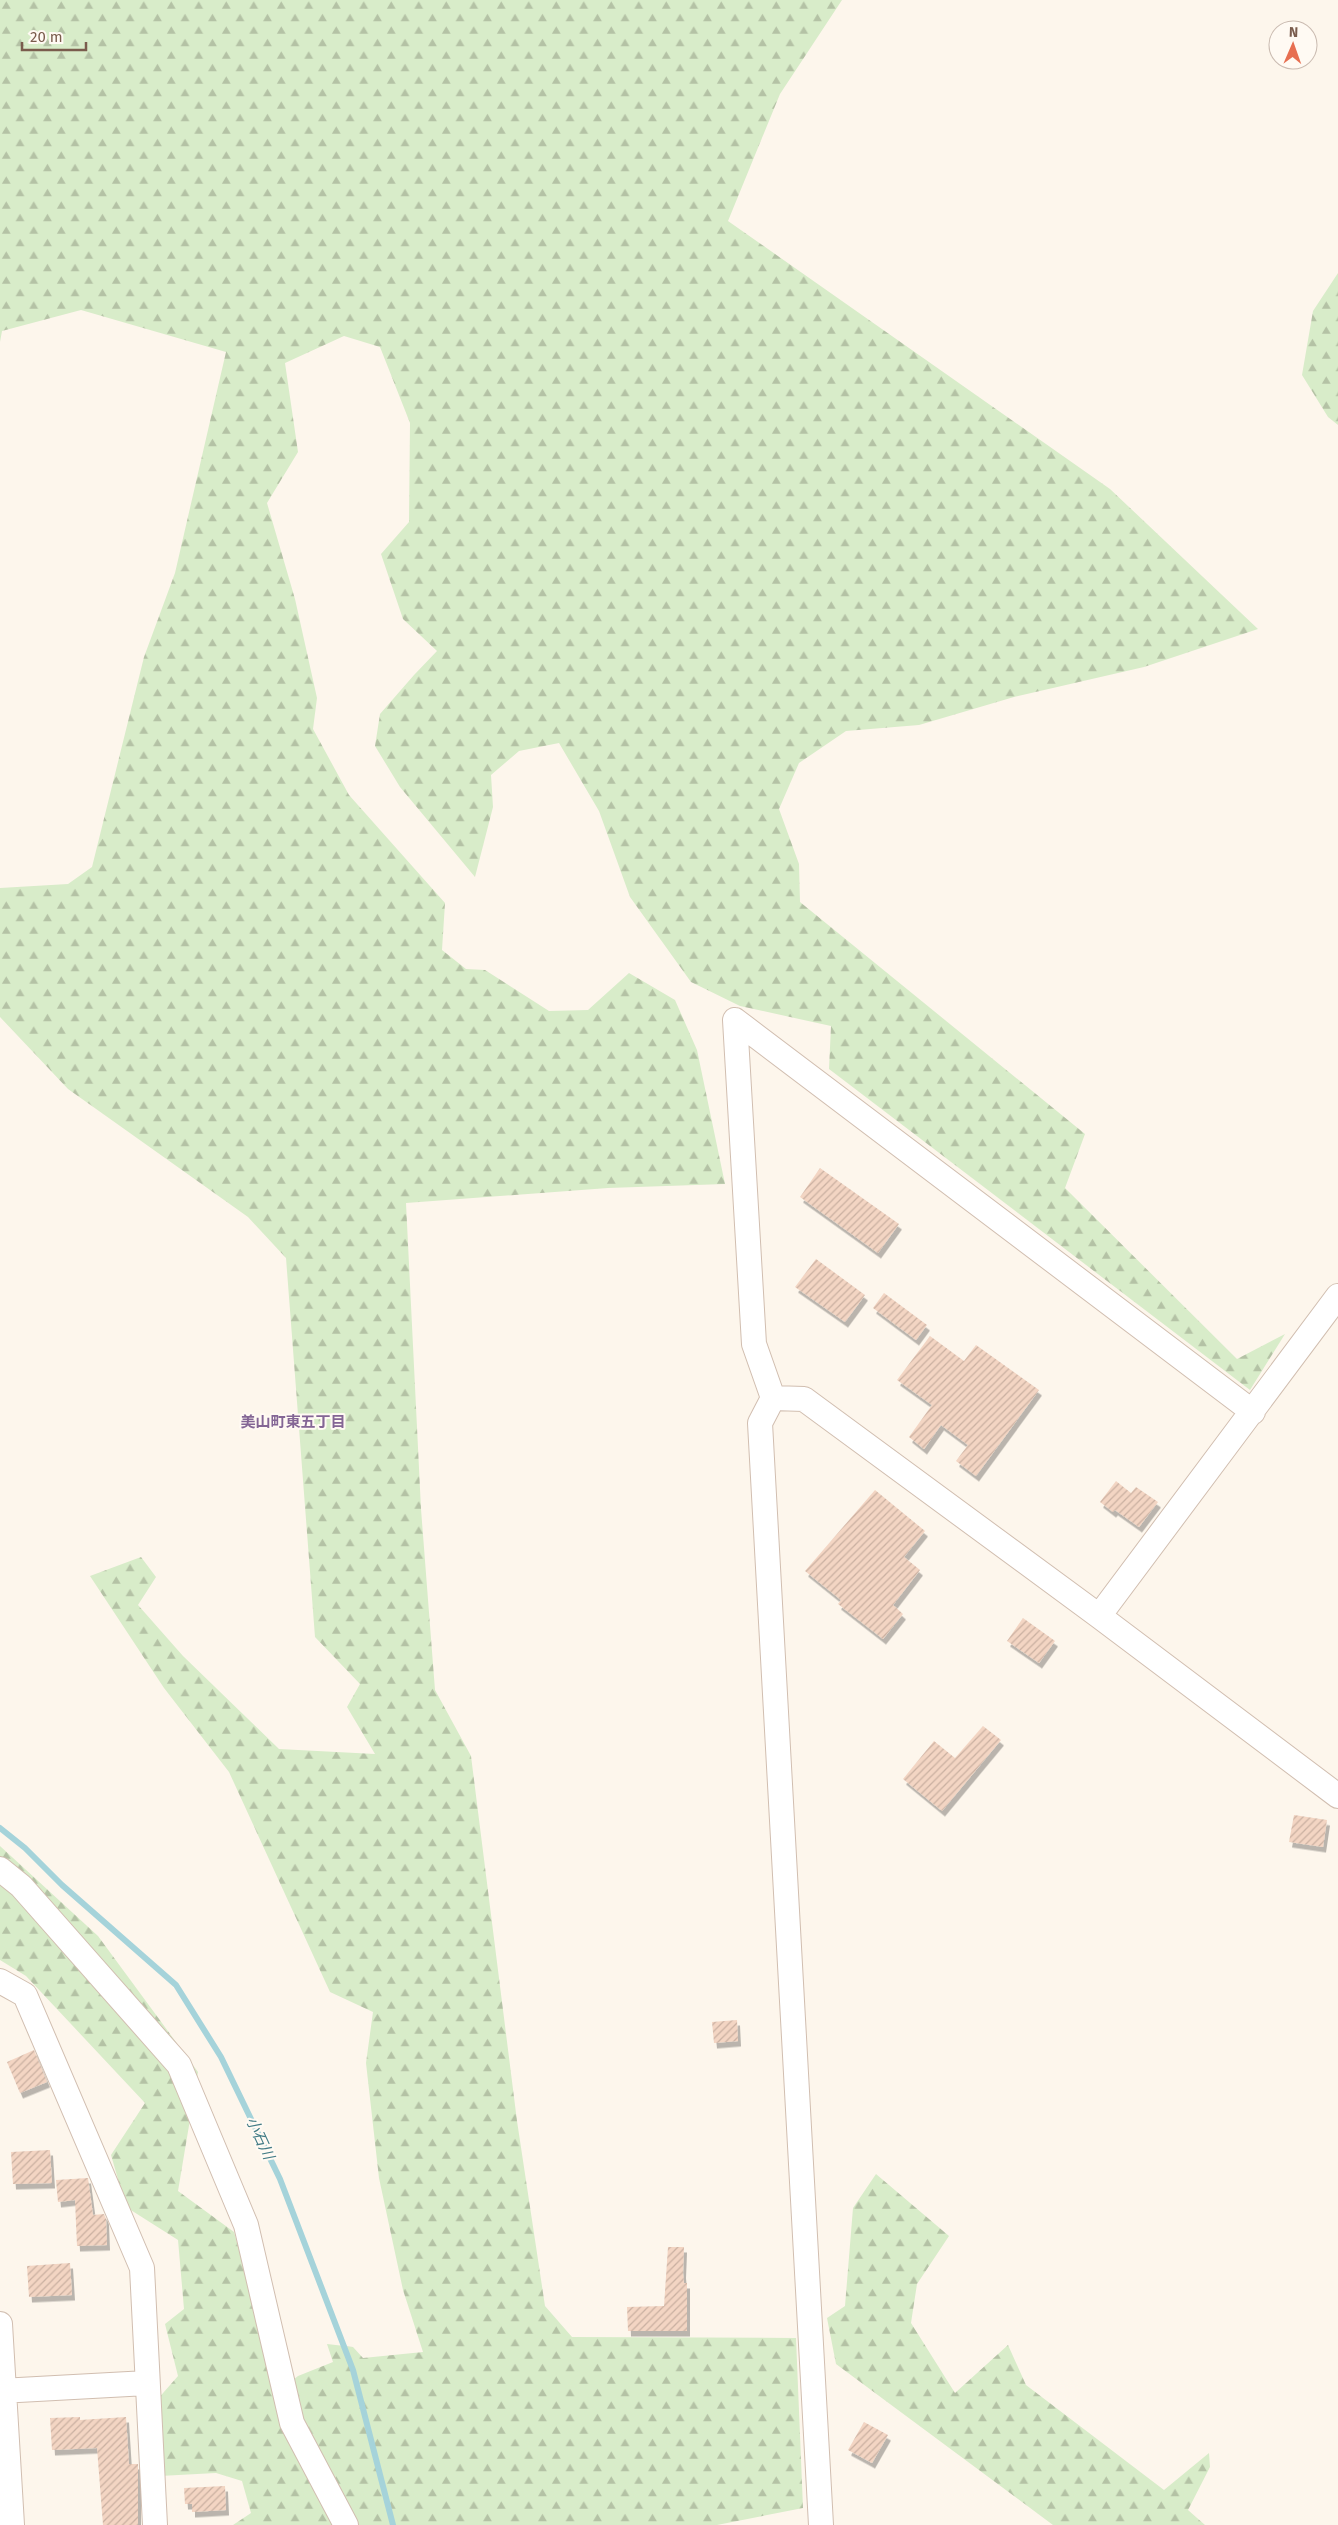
<svg xmlns="http://www.w3.org/2000/svg" width="1338" height="2525" viewBox="0 0 1338 2525" font-family="'Fira Sans','Noto Sans JP',sans-serif">
  <style>
    .forest { fill: url(#forest-firs) }
    .lines { fill: none; stroke-linecap: round; stroke-linejoin: round }
    .stream { stroke: #a5d3da; stroke-width: 6 }
    .building { fill: url(#building-hatch); filter: url(#shadow) }
    .minor-casing { stroke: #d1beb0; stroke-width: 26 }
    .minor { stroke: #fff; stroke-width: 24 }
    .labels { text-anchor: middle; stroke-width: 4; stroke-linejoin: round; paint-order: stroke }
    .neighbourhood-label { font-size: 15px; font-weight: bold; fill: #846695; stroke: #fffaf3 }
    .water-label { font-size: 15px; font-style: italic; fill: #437c86; stroke: #fffaf3 }
  </style>
  <defs>
    <pattern id="forest-firs" width="22" height="20" patternUnits="userSpaceOnUse" patternTransform="scale(1.25)"><rect width="22" height="20" fill="#d8ecc9"/><path d="M5 1l3.5 6h-7zM16 11l3.5 6h-7z" fill="#b4c2a5"/></pattern>
    <pattern id="building-hatch" width="6" height="6" patternUnits="userSpaceOnUse" patternTransform="scale(1.25)"><rect width="6" height="6" fill="#f3d5c3"/><path d="M-1 1l2-2M0 6l6-6M5 7l2-2" fill="none" stroke="#cab0a1"/></pattern>
    <filter id="shadow"><feDropShadow dx="3" dy="5.5" stdDeviation="0" flood-color="#0004"/></filter>
  </defs>
  <rect width="100%" height="100%" fill="#fdf6ec"/>
  <!-- forest -->
  <path class="forest" d="M0 0H842L780 94 728 221 1110 489 1258 629 1144 667 1014 697 919 725 846 731 799 763 779 809 799 864 800 902 1085 1134 1065 1188 1237 1359 1285 1334 1250 1390 829 1069 831 1026 740 1006 691 982 630 897 599 811 559 743 519 751 491 775 493 807 475 877 400 787 375 746 380 714 414 675 437 651 403 619 381 554 409 522 410 423 380 347 344 336 285 363 298 452 267 503 295 599 317 698 313 729 349 795 445 903 442 950 466 969 485 970 549 1011 588 1010 629 973 675 1000 697 1050 725 1184 608 1188 406 1203 421 1509 435 1690 471 1756 517 2121 545 2306 572 2337 796 2338 803 2508 717 2525H233L251 2513 242 2481 216 2473 160 2476 156 2401 178 2376 165 2324 184 2309 178 2240 126 2207 111 2155 145 2103 26 1976 0 1960V1846L98 1936 198 2072 178 2191 234 2232 263 2334 276 2393 298 2376 333 2362 327 2344 353 2347 363 2358 423 2352 403 2290 379 2178 366 2063 373 2012 330 1992 229 1772 164 1688 90 1576 141 1557 156 1577 138 1605 183 1656 279 1749 375 1754 347 1707 360 1684 315 1637 286 1258 248 1217 68 1089 0 1017V888L68 884 92 867 144 657 175 573 226 352 81 310 2 331 0 342Z
    M1338 273V425L1328 417 1302 375 1313 311Z
    M876 2174 949 2236 917 2284 911 2323 955 2393 1008 2345 1026 2385 1164 2490 1209 2453 1210 2467 1188 2510 1205 2525H1053L836 2364 827 2318 845 2306 853 2208Z"/>
  <g class="lines">
    <!-- stream -->
    <path class="stream" d="M0 1828 25 1848 62 1885 176 1985 221 2057 280 2179 353 2370 393 2525"/>
  </g>
  <!-- building -->
  <path class="building" d="M820 1168 899 1224 878 1253 800 1197Z
    M816 1259 865 1295 845 1322 795 1287Z
    M884 1293 927 1325 916 1340 873 1308Z
    M930 1336 964 1361 976 1345 1039 1390 976 1476 956 1461 968 1445 941 1425 924 1449 909 1437 932 1405 897 1380Z
    M1116 1481 1131 1493 1136 1487 1158 1502 1139 1527 1115 1510 1113 1512 1100 1502Z
    M875 1490 925 1531 904 1557 920 1570 893 1605 903 1614 883 1639 838 1604 841 1600 805 1571Z
    M1023 1618 1055 1641 1039 1663 1007 1641Z
    M983 1726 1001 1740 942 1811 903 1779 934 1741 955 1758Z
    M1294 1815 1327 1820 1323 1847 1289 1842Z
    M737 2020 738 2041 714 2043 712 2022Z
    M34 2050 47 2082 20 2093 7 2062Z
    M50 2150 52 2183 13 2184 11 2152Z
    M88 2178 93 2215 104 2214 106 2219 107 2245 77 2246 75 2200 58 2202 56 2180Z
    M668 2247H684L683 2273 684 2283H687V2331H628L627 2307 664 2306Z
    M70 2263 72 2295 29 2297 27 2266Z
    M80 2417V2420L126 2417 129 2464H138V2525H103L97 2448 52 2450 50 2418Z
    M864 2422 888 2435 872 2463 848 2450Z
    M225 2486 226 2510 192 2512V2504H185L184 2488Z"/>
  <g class="lines">
    <!-- minor casing -->
    <g class="minor-casing">
      <path id="minor" d="M735 1020 754 1344 773 1398 760 1423 821 2525
        M735 1020 1253 1412
        M773 1398 804 1399 1099 1616 1338 1796
        M1099 1616 1338 1296
        M0 1869 21 1886 179 2065 246 2225 292 2423 346 2525
        M0 1981 25 1995 142 2268 155 2525
        M0 2324 12 2525
        M0 2391 147 2383"/>
    </g>
    <!-- minor -->
    <use href="#minor" class="minor"/>
  </g>
  <g class="labels">
    <!-- neighbourhood labels -->
    <g class="neighbourhood-label">
      <text x="293" y="1427">美山町東五丁目</text>
    </g>
    <!-- water labels -->
    <g class="water-label">
      <text transform="translate(260 2138) rotate(65)" y="5">小石川</text>
    </g>
  </g>
  <!-- north arrow -->
  <g transform="translate(1293 45) rotate(2)"><circle r="24" fill="#fffaf3" stroke="#cabbb1"/>
  <path d="M0-4L9 19L0 12L-9 19Z" fill="#e76f51"/>
  <text y="-8" font-size="14" font-weight="bold" text-anchor="middle" fill="#7a5c4d">N</text>
  </g>
  <!-- scale -->
  <path d="M22 42v8h64v-8" fill="none" stroke="#7a5c4d" stroke-width="2.5"/>
  <text x="30" y="42" font-size="15" fill="#7a5c4d" stroke="#fffaf3" stroke-width="4" paint-order="stroke">20 m</text>
</svg>
